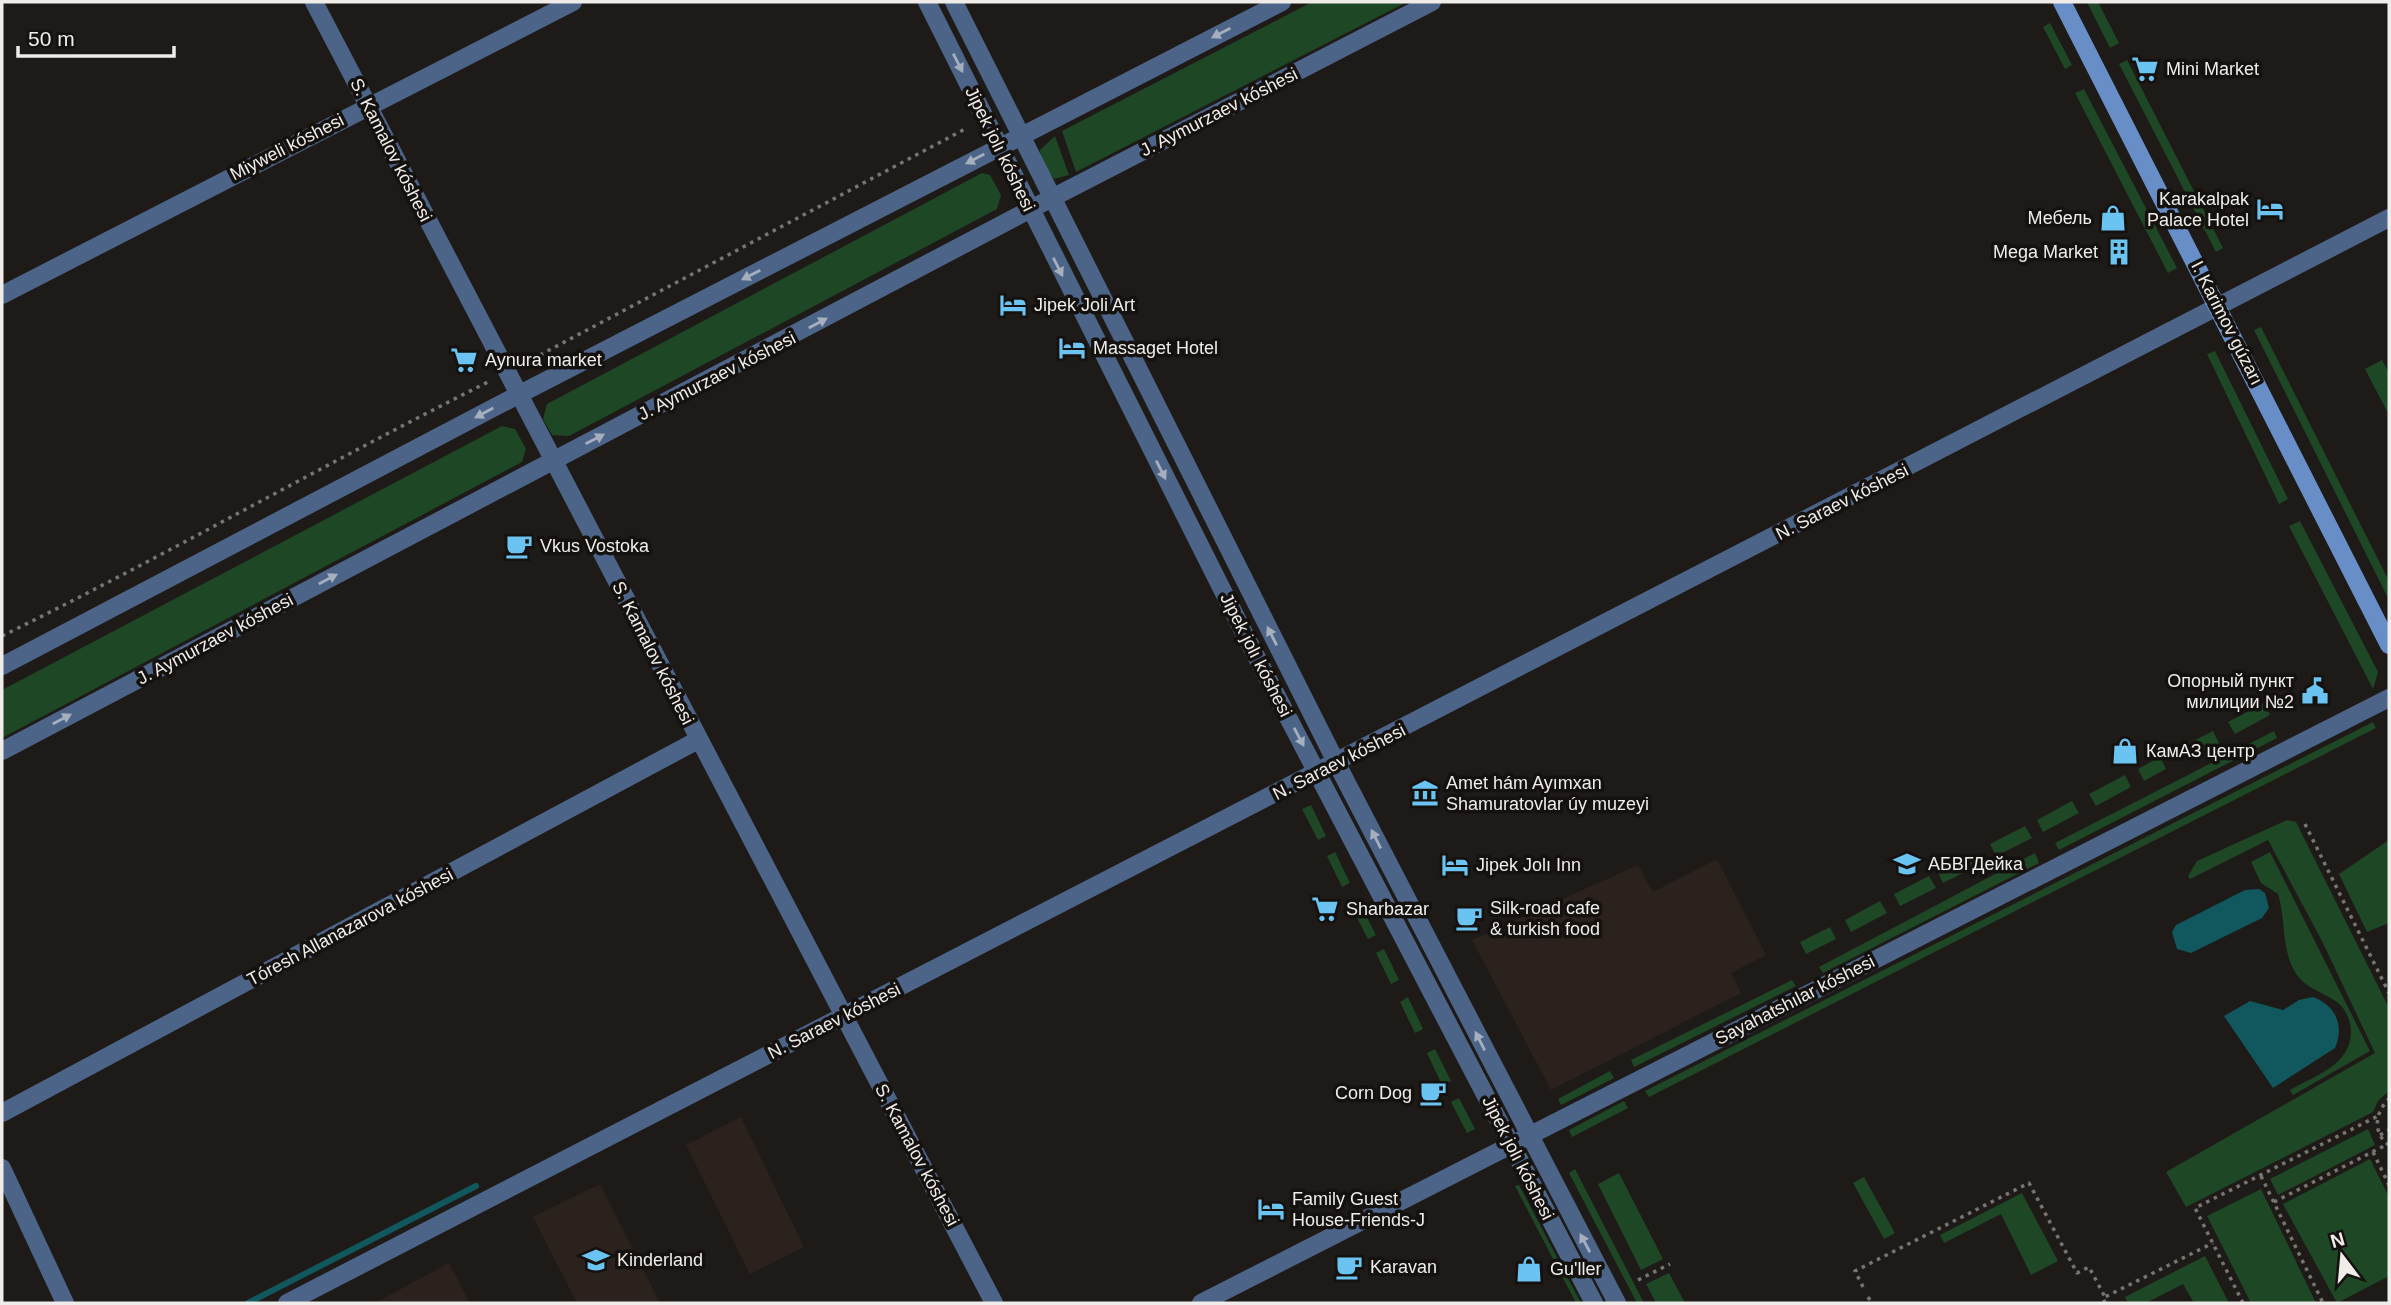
<svg xmlns="http://www.w3.org/2000/svg" width="2391" height="1305" viewBox="0 0 2391 1305" font-family="Helvetica,sans-serif">
  <style>
    .built { fill: #2b221d }
    .green { fill: #1e4725 }
    .water { fill: #10585d }
    .lines { fill: none; stroke-linecap: round; stroke-linejoin: round }
    .stream { stroke: #10585d; stroke-width: 6 }
    .path { stroke: #777472; stroke-width: 3.5; stroke-dasharray: 3.5 5; stroke-linecap: butt }
    .minor { stroke: #4c6488; stroke-width: 18 }
    .tertiary { stroke: #4c6488; stroke-width: 18 }
    .secondary { stroke: #678ec7; stroke-width: 18 }
    .oneway { fill: #a6afbe }
    .labels { text-anchor: middle; stroke-width: 7; stroke-linejoin: round; paint-order: stroke }
    .poi-label { font-size: 18px; fill: #efecea; stroke: #15110f; text-anchor: start }
    .street-label { font-size: 18px; fill: #efecea; stroke: #15110f }
  </style>
  <rect width="100%" height="100%" fill="#1e1a18"/>
  <!-- built -->
  <path class="built" d="M1717 859 1766 955 1731 973 1741 993 1551 1090 1472 940 1638 865 1653 892Z
    M741 1117 804 1247 750 1274 686 1145Z
    M600 1184 660 1303H577L533 1217Z
    M449 1263 470 1303H375Z"/>
  <!-- green -->
  <path class="green" d="M1312 2H1407L1076 172 1062 131Z
    M2087 2H2098L2119 43 2110 48Z
    M2050 23 2072 65 2065 69 2043 27Z
    M2127 60 2223 248 2216 252 2119 64Z
    M2084 89 2177 268 2168 273 2075 93Z
    M1055 136 1069 175 1054 179 1041 161 1040 150Z
    M982 173 990 175 1001 195 997 209 569 436 552 435 543 419 547 404Z
    M2261 327 2389 581V600L2254 330Z
    M2215 351 2288 499 2279 504 2207 354Z
    M2382 360 2389 373V415L2365 369Z
    M502 426 515 429 526 449 522 462 2 738V690Z
    M2300 521 2378 672 2373 689 2289 526Z
    M2264 703 2270 715 2235 734 2228 722Z
    M2373 722 2376 728 1649 1097 1645 1091Z
    M2213 731 2219 743 2189 758 2183 746Z
    M2274 731 2277 738 2059 850 2055 843Z
    M2160 757 2166 769 2144 781 2138 769Z
    M2125 775 2131 787 2096 806 2089 794Z
    M2072 801 2079 813 2043 832 2037 820Z
    M1311 805 1326 836 1318 840 1302 809Z
    M2287 820 2296 822 2389 1008V1091L2378 1101 2373 1112 2186 1207 2166 1172 2375 1053 2322 941 2268 840 2190 879 2188 876 2197 861Z
    M2025 826 2032 838 1996 856 1990 844Z
    M2389 840V923L2367 932 2339 874Z
    M1335 852 1350 883 1342 887 1327 856Z
    M2270 852 2370 1051 2293 1095 2290 1090C2316 1075 2351 1065 2351 1031 2351 1022 2346 1009 2338 1003 2323 991 2306 990 2295 972 2281 949 2286 919 2278 894L2261 883 2251 862Z
    M1973 853 1979 865 1943 883 1937 871Z
    M2035 853 2039 863 1823 973 1819 967Z
    M1929 876 1936 888 1900 906 1894 894Z
    M1880 901 1887 913 1851 932 1845 920Z
    M1360 904 1376 935 1368 939 1352 908Z
    M1830 927 1836 939 1806 954 1800 942Z
    M1384 949 1399 980 1391 984 1376 953Z
    M1792 980 1796 986 1634 1067 1631 1060Z
    M1408 997 1423 1029 1415 1033 1400 1002Z
    M1435 1049 1451 1081 1442 1085 1427 1053Z
    M1610 1071 1614 1078 1561 1105 1558 1099Z
    M1459 1098 1475 1129 1467 1133 1451 1102Z
    M1624 1101 1628 1108 1572 1137 1569 1130Z
    M2368 1129 2375 1145 2278 1195 2270 1179Z
    M2370 1159 2389 1197V1276L2337 1303 2283 1204Z
    M1575 1169 1644 1303H1637L1569 1173Z
    M1619 1173 1663 1259 1641 1270 1598 1184Z
    M1864 1177 1895 1233 1884 1239 1853 1183Z
    M1519 1185 1581 1303H1576L1515 1186Z
    M2261 1189 2316 1303H2251L2207 1216Z
    M2022 1193 2058 1261 2031 1275 2001 1214 1944 1243 1940 1235Z
    M2205 1256 2229 1303H2194L2183 1284 2146 1303H2128L2125 1297Z
    M1669 1273 1685 1303H1656L1646 1284Z"/>
  <!-- water -->
  <path class="water" d="M2259 889 2265 893 2269 908 2262 918 2191 953 2177 949 2172 932 2176 925 2245 890Z
    M2313 997C2335 1005 2345 1025 2335 1048L2273 1088 2224 1016 2250 1001 2283 1010 2299 1000Z"/>
  <g class="lines">
    <!-- stream -->
    <path class="stream" d="M248 1303 476 1186"/>
    <!-- path -->
    <path class="path" d="M525 363 965 129
      M2 636C167 555 326 463 490 381
      M2305 824 2389 993
      M2380 1135 2389 1130
      M2389 1145C2372 1133 2375 1112 2389 1099
      M2373 1152 2389 1185
      M2261 1176 2323 1303
      M2274 1202 2388 1144
      M1638 1280 1670 1264
      M1863 1287 1855 1271 2029 1183 2077 1273 2089 1267 2105 1297
      M1868 1297 1872 1303
      M2105 1303 2103 1298 2213 1243
      M2243 1303 2195 1208 2378 1116"/>
    <!-- minor -->
    <path class="minor" d="M314 2 994 1303
      M927 2 1245 635 1594 1303
      M954 2 1337 764 1617 1303
      M2 295 573 2
      M2 1113 698 740
      M2 1168 65 1303
      M287 1303 2389 218
      M1201 1303C1597 1101 1992 897 2389 698"/>
    <!-- tertiary -->
    <path class="tertiary" d="M2 666 518 395 1282 2
      M2 751 1050 199 1432 2"/>
    <!-- secondary -->
    <path class="secondary" d="M2062 2 2389 645"/>
  </g>
  <!-- one-way arrows -->
  <defs><path id="oneway-solid" d="M-6-.8H1V-3.2L6.5 0L1 3.2V.8H-6Z" transform="scale(1.75)"/></defs>
  <g class="oneway">
    <use href="#oneway-solid" transform="translate(1221 33) rotate(153)"/>
    <use href="#oneway-solid" transform="translate(958 63) rotate(63)"/>
    <use href="#oneway-solid" transform="translate(975 159) rotate(152)"/>
    <use href="#oneway-solid" transform="translate(1058 267) rotate(63)"/>
    <use href="#oneway-solid" transform="translate(751 275) rotate(153)"/>
    <use href="#oneway-solid" transform="translate(818 323) rotate(-28)"/>
    <use href="#oneway-solid" transform="translate(484 413) rotate(152)"/>
    <use href="#oneway-solid" transform="translate(595 439) rotate(-27)"/>
    <use href="#oneway-solid" transform="translate(1161 470) rotate(63)"/>
    <use href="#oneway-solid" transform="translate(328 579) rotate(-28)"/>
    <use href="#oneway-solid" transform="translate(1272 636) rotate(-117)"/>
    <use href="#oneway-solid" transform="translate(62 719) rotate(-28)"/>
    <use href="#oneway-solid" transform="translate(1299 737) rotate(62)"/>
    <use href="#oneway-solid" transform="translate(1376 839) rotate(-117)"/>
    <use href="#oneway-solid" transform="translate(1480 1041) rotate(-117)"/>
    <use href="#oneway-solid" transform="translate(1585 1243) rotate(-118)"/>
  </g>
  <!-- icons -->
  <defs>
    <g id="supermarket-bare" transform="scale(2.1)"><path d="M-6-5.5h2.5l.6 2H6L4.5 2H-2.5L-4.4-4H-6ZM-1.5 3.2a1.3 1.3 0 1 0 .1 0ZM3 3.2a1.3 1.3 0 1 0 .1 0Z" fill="#6ac3f1" stroke="#15110f" stroke-width="2.5" paint-order="stroke"/></g>
    <g id="hotel-bare" transform="scale(2.1)"><path d="M-6-4.5h1.5V1H6V5H4.5V3h-9V5H-6ZM-4 0a1.8 1.8 0 1 1 3.6 0ZM.5 0V-2.5h3Q6-2.5 6 0Z" fill="#6ac3f1" stroke="#15110f" stroke-width="2.5" paint-order="stroke"/></g>
    <g id="shop-bare" transform="scale(2.1)"><path d="M-5-2.5h2.3a2.7 3.5 0 0 1 5.4 0H5L5.5 6h-11ZM-1.5-2.5h3a1.5 2.3 0 0 0-3 0Z" fill="#6ac3f1" stroke="#15110f" stroke-width="2.5" paint-order="stroke"/></g>
    <g id="building-bare" transform="scale(2.1)"><path d="M-4-6H4V6H1V3H-1V6H-4ZM-2.5-4.3h1.7v1.8h-1.7ZM.8-4.3h1.7v1.8H.8ZM-2.5-1h1.7V.8h-1.7ZM.8-1h1.7V.8H.8Z" fill="#6ac3f1" stroke="#15110f" stroke-width="2.5" paint-order="stroke"/></g>
    <g id="cafe-bare" transform="scale(2.1)"><path d="M-5.5-4.5H6V0H3Q3 3.5 0 3.5H-2.5Q-5.5 3.5-5.5 0ZM3-3.2v2h1.7v-2ZM-6 4.5H4V6H-6Z" fill="#6ac3f1" stroke="#15110f" stroke-width="2.5" paint-order="stroke"/></g>
    <g id="civic-bare" transform="scale(2.1)"><path d="M-.6-6.5H3V-4.5H.6V-3L4-1V1h2V6H-6V1h2V-1L-.6-3ZM-1.2 2.5V6h2.4V2.5Z" fill="#6ac3f1" stroke="#15110f" stroke-width="2.5" paint-order="stroke"/></g>
    <g id="museum-bare" transform="scale(2.1)"><path d="M0-6L6-3V-2H-6V-3ZM-5-1h2V3h-2ZM-1-1h2V3h-2ZM3-1h2V3H3ZM-6 4H6V6H-6Z" fill="#6ac3f1" stroke="#15110f" stroke-width="2.5" paint-order="stroke"/></g>
    <g id="school-bare" transform="scale(2.1)"><path d="M0-5L7-2L0 1L-7-2ZM-4 1L0 2.5L4 1V4Q0 6-4 4Z" fill="#6ac3f1" stroke="#15110f" stroke-width="2.5" paint-order="stroke"/></g>
  </defs>
  <g fill-rule="evenodd">
    <use href="#supermarket-bare" x="2145" y="69"/>
    <use href="#hotel-bare" x="2270" y="209"/>
    <use href="#shop-bare" x="2113" y="218"/>
    <use href="#building-bare" x="2119" y="252"/>
    <use href="#hotel-bare" x="1013" y="305"/>
    <use href="#hotel-bare" x="1072" y="348"/>
    <use href="#supermarket-bare" x="464" y="360"/>
    <use href="#cafe-bare" x="519" y="546"/>
    <use href="#civic-bare" x="2315" y="691"/>
    <use href="#shop-bare" x="2125" y="751"/>
    <use href="#museum-bare" x="1425" y="793"/>
    <use href="#school-bare" x="1907" y="864"/>
    <use href="#hotel-bare" x="1455" y="865"/>
    <use href="#supermarket-bare" x="1325" y="909"/>
    <use href="#cafe-bare" x="1469" y="918"/>
    <use href="#cafe-bare" x="1433" y="1093"/>
    <use href="#hotel-bare" x="1271" y="1209"/>
    <use href="#school-bare" x="596" y="1260"/>
    <use href="#cafe-bare" x="1349" y="1267"/>
    <use href="#shop-bare" x="1529" y="1269"/>
  </g>
  <g class="labels">
    <!-- poi labels -->
    <g class="poi-label">
      <text x="2166" y="75">Mini Market</text>
      <text x="2249" y="205" text-anchor="end">Karakalpak<tspan x="2249" dy="21">Palace Hotel</tspan></text>
      <text x="2092" y="224" text-anchor="end">Мебель</text>
      <text x="2098" y="258" text-anchor="end">Mega Market</text>
      <text x="1034" y="311">Jipek Joli Art</text>
      <text x="1093" y="354">Massaget Hotel</text>
      <text x="485" y="366">Aynura market</text>
      <text x="540" y="552">Vkus Vostoka</text>
      <text x="2294" y="687" text-anchor="end">Опорный пункт<tspan x="2294" dy="21">милиции №2</tspan></text>
      <text x="2146" y="757">КамАЗ центр</text>
      <text x="1446" y="789">Amet hám Ayımxan<tspan x="1446" dy="21">Shamuratovlar úy muzeyi</tspan></text>
      <text x="1928" y="870">АБВГДейка</text>
      <text x="1476" y="871">Jipek Jolı Inn</text>
      <text x="1490" y="914">Silk-road cafe<tspan x="1490" dy="21">&amp; turkish food</tspan></text>
      <text x="1346" y="915">Sharbazar</text>
      <text x="1412" y="1099" text-anchor="end">Corn Dog</text>
      <text x="1292" y="1205">Family Guest<tspan x="1292" dy="21">House-Friends-J</tspan></text>
      <text x="617" y="1266">Kinderland</text>
      <text x="1370" y="1273">Karavan</text>
      <text x="1550" y="1275">Gu'ller</text>
    </g>
    <!-- street labels -->
    <g class="street-label">
      <text transform="translate(1219 112) rotate(-27)" y="6">J. Aymurzaev kóshesi</text>
      <text transform="translate(287 147) rotate(-27)" y="6">Miyweli kóshesi</text>
      <text transform="translate(1000 149) rotate(64)" y="6">Jipek jolı kóshesi</text>
      <text transform="translate(391 150) rotate(63)" y="6">S. Kamalov kóshesi</text>
      <text transform="translate(2227 323) rotate(63)" y="6">I. Karimov gúzarı</text>
      <text transform="translate(717 376) rotate(-27)" y="6">J. Aymurzaev kóshesi</text>
      <text transform="translate(1842 502) rotate(-27)" y="6">N. Saraev kóshesi</text>
      <text transform="translate(215 639) rotate(-28)" y="6">J. Aymurzaev kóshesi</text>
      <text transform="translate(653 653) rotate(63)" y="6">S. Kamalov kóshesi</text>
      <text transform="translate(1256 655) rotate(63)" y="6">Jipek jolı kóshesi</text>
      <text transform="translate(1339 762) rotate(-27)" y="6">N. Saraev kóshesi</text>
      <text transform="translate(350 927) rotate(-28)" y="6">Tóresh Allanazarova kóshesi</text>
      <text transform="translate(1795 1000) rotate(-27)" y="6">Sayahatshılar kóshesi</text>
      <text transform="translate(834 1021) rotate(-27)" y="6">N. Saraev kóshesi</text>
      <text transform="translate(917 1155) rotate(62)" y="6">S. Kamalov kóshesi</text>
      <text transform="translate(1518 1158) rotate(63)" y="6">Jipek jolı kóshesi</text>
    </g>
  </g>
  <!-- border -->
  <rect width="2391" height="1305" fill="none" stroke="#efecea" stroke-width="7"/>
  <!-- north arrow -->
  <g transform="translate(2342 1256) rotate(344)" stroke="#15110f" stroke-width="5" paint-order="stroke">
  <path d="M0-5L12 26L0 18L-12 26Z" fill="#efecea"/>
  <text y="-10" font-size="19" font-weight="bold" text-anchor="middle" fill="#efecea">N</text>
  </g>
  <!-- scale -->
  <path d="M18 46v10h156v-10" fill="none" stroke="#efecea" stroke-width="3.5"/>
  <text x="28" y="46" font-size="21" fill="#efecea" stroke="#15110f" stroke-width="5" paint-order="stroke">50 m</text>
</svg>
